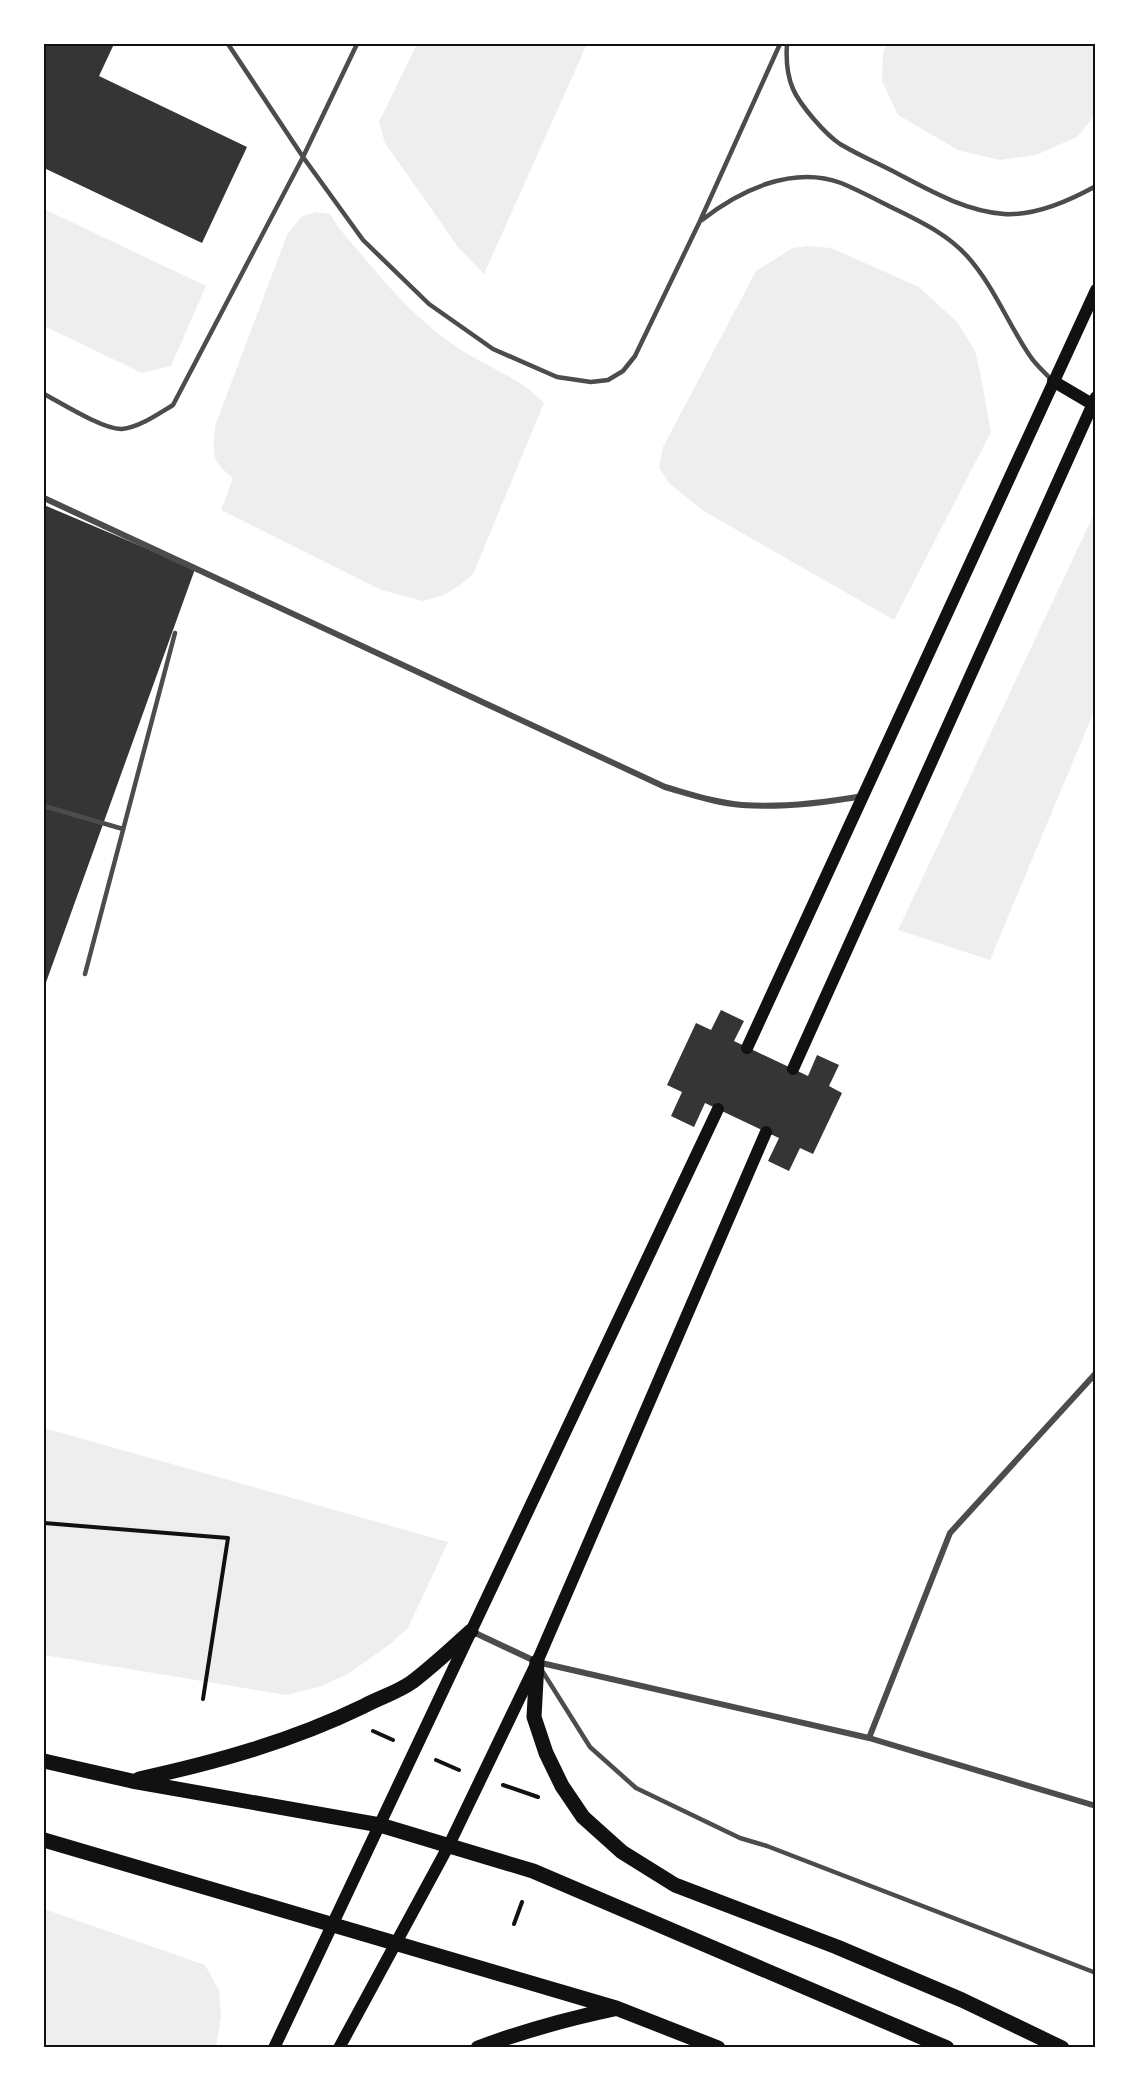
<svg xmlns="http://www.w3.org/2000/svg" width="1139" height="2091" viewBox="0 0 1139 2091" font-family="'Exo 2',sans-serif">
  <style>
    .green { fill: #eee }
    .building { fill: #353535 }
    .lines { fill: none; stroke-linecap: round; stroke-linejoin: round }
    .path { stroke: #111; stroke-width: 4 }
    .service { stroke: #4c4c4c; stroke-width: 4.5 }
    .minor { stroke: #4c4c4c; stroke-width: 6 }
    .secondary { stroke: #111; stroke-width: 12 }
    .primary { stroke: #111; stroke-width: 15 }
    .neatline { fill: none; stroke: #111; stroke-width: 2 }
  </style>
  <rect width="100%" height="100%" fill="#fff"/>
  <!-- green -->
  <path class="green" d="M417 44H587L484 274 458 247 385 143 379 122Z
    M887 44H1095V115L1077 137 1036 155 1000 160 958 150 898 115 882 81 883 52Z
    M44 209 206 286 171 366 142 373 44 326Z
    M316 212 330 214 338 227C374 269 409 315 455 346 484 366 520 377 544 403L473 574 460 585 444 595 423 601 381 590 221 510 233 478C210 460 213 453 215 426L287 235 301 217Z
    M809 246 831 248 919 287 958 323 975 351 980 372 991 432 894 620 702 510 668 482 659 467 663 447 756 271 793 248Z
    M1095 512V709L990 960 898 930Z
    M44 1428 448 1542 408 1628 389 1645 348 1674 319 1687 286 1695 44 1655Z
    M44 1909 205 1965 219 1990 221 2017 216 2047H44Z"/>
  <!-- building -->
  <path class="building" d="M44 44H114L99 76 247 147 202 243 44 168Z
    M44 505 195 569 44 988Z
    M721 1010 744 1021 734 1041 808 1076 817 1055 839 1065 829 1086 842 1093 813 1154 800 1148 789 1171 768 1161 779 1138 705 1103 694 1127 671 1116 682 1092 667 1085 696 1023 711 1030Z"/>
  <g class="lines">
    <!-- path -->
    <path class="path" d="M44 1523 228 1538 203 1699
      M373 1731 393 1740
      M436 1760 459 1770
      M503 1785 538 1797
      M514 1924 522 1902"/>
    <!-- service -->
    <path class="service" d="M228 44 303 157 363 240 429 304 493 349 557 377 591 382 608 380 623 371 635 356 700 221 780 44
      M787 44C786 58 787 75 793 89 800 105 825 134 840 144 860 156 882 165 902 176 934 193 967 211 1004 214 1036 216 1069 201 1096 186
      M702 220C740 190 793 165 841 183 858 190 875 199 891 207 919 221 946 233 967 256 994 286 1008 324 1030 356 1036 365 1045 373 1052 380
      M44 394C61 403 104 430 122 429 140 427 158 414 173 405L303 157 357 44
      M44 806 123 829
      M85 974 175 633
      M541 1669 590 1747 636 1788 740 1838 767 1846 1096 1973"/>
    <!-- minor -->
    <path class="minor" d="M44 498 665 787C690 794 716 803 742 805 783 808 823 803 863 796
      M471 1631 537 1662 869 1738 1096 1806
      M869 1738 950 1533 1096 1373"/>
    <!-- secondary -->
    <path class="secondary" d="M1053 381 1092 404
      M747 1048 1096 290
      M793 1069 1096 397
      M274 2048 718 1109
      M339 2048 449 1845 537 1662 766 1132"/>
    <!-- primary -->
    <path class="primary" d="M537 1662 534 1717 546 1753 562 1786 583 1817 622 1852 675 1885 837 1947 962 2000 1062 2048
      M44 1761 132 1781 380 1825 533 1871 947 2048
      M139 1779C217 1762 292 1741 364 1706 379 1698 398 1692 412 1682 433 1666 452 1648 471 1631
      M44 1840 616 2008 718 2048
      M478 2048C523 2031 567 2019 614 2009"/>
  </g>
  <!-- border -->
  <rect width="1139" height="2091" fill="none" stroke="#ffffff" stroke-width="90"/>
  <rect x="45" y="45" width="1049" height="2001" class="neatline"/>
</svg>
